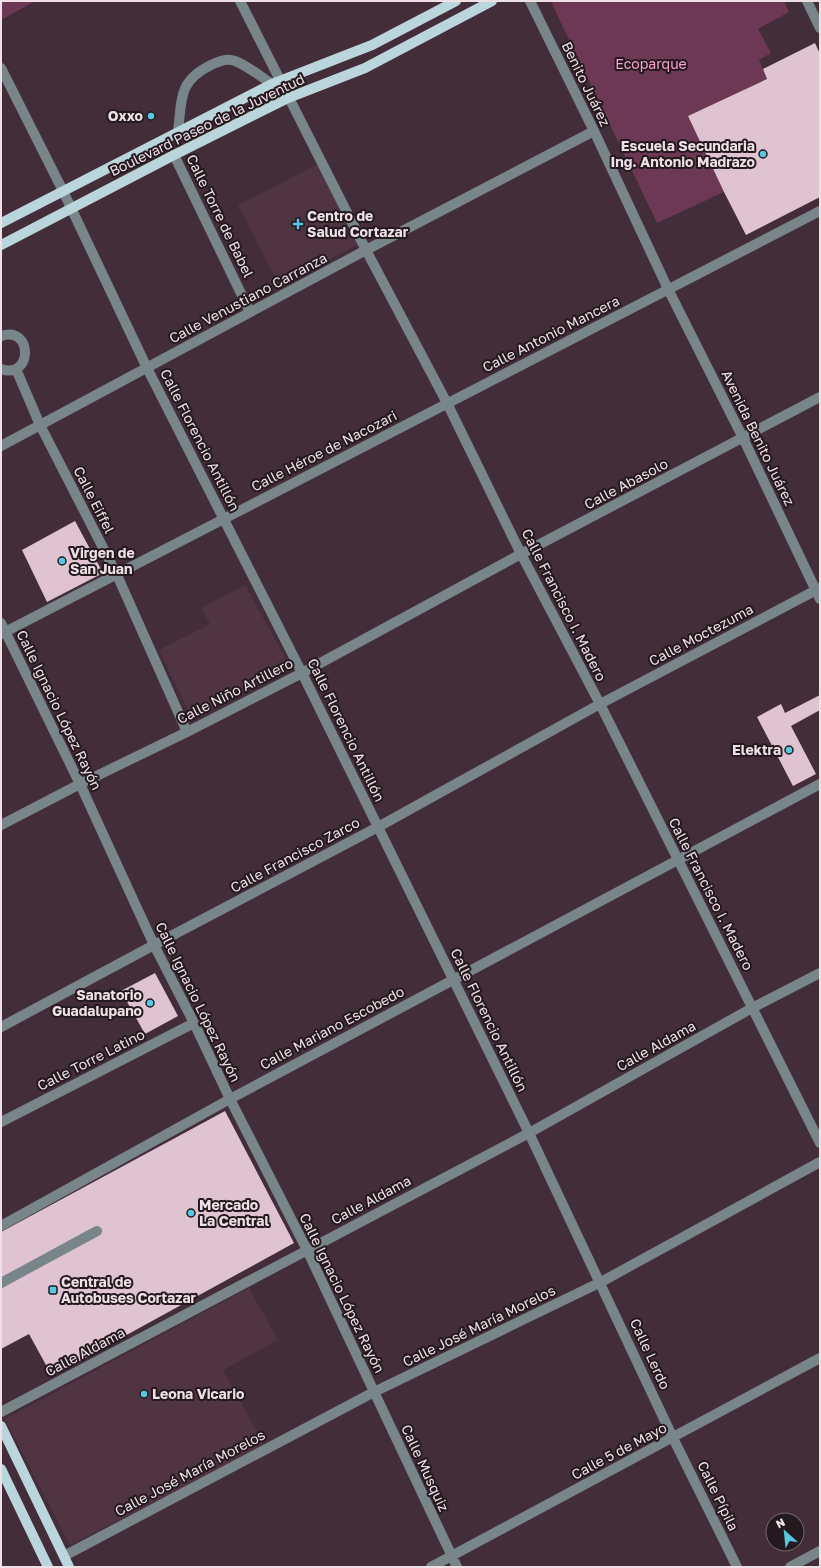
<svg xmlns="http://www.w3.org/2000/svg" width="821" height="1568" viewBox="0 0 821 1568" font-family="'Golos Text',sans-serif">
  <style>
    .built { fill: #513442 }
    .green { fill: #6c3853 }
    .building { fill: #e0c3d0 }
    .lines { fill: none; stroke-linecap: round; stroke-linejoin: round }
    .minor { stroke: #788589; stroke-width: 10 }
    .major { stroke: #bad6dc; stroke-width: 10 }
    .poi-dot { fill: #56c9e1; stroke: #23191e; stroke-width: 1.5 }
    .labels { text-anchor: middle; stroke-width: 4; stroke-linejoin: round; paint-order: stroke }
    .park-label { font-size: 14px; fill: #faa5cf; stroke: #23191e }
    .street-label { font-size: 14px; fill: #efe0e6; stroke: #23191e }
    .poi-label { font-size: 14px; font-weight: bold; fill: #efe0e6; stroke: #23191e; text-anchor: start }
  </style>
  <rect width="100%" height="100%" fill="#432d38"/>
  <!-- built -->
  <path class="built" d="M318 164 359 244 279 285 238 205Z
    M245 585 291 668 192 719 159 650 210 624 201 608Z
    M249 1288 278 1340 223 1370 265 1446 70 1545 5 1419Z"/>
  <!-- green -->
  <path class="green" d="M1 1H35L1 20Z
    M553 1H784L789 12 758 29 771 53 759 60 767 79 688 116 724 192 657 223 552 4Z"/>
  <!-- building -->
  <path class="building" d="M815 43 820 54V197L746 235 724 192 688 116 767 79 763 69Z
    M75 521 103 573 47 602 22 550Z
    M820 695V710L791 726 816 774 793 786 757 717 781 704 785 713Z
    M155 973 178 1016 145 1034 121 991Z
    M225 1111 294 1243 52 1376 29 1334 1 1349V1232Z"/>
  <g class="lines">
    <!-- minor -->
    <path class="minor" d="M240 1 366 250 447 403 521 554 600 704 820 1143
      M530 1 594 131 668 289 743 438 820 599
      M807 1 820 28
      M1 68 63 191 147 368 302 673 529 1133 673 1438 737 1567
      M178 132C182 99 178 81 211 65 217 62 228 58 235 61 248 66 260 76 272 84
      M174 155 250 312
      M1 336C33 325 33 380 1 369
      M16 369 40 425 117 575 187 732
      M1 446 366 250 594 131
      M1 623 80 784 154 945 194 1023 230 1099 307 1250 457 1567
      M1 634 820 211
      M1 825 80 784 187 732 302 673 521 554 820 397
      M1 1027 154 945 378 827 600 704 820 588
      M1 1122 194 1023
      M1 1226 230 1099 820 784
      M1 1283 97 1231
      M1 1412 529 1133 752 1008 820 973
      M64 1556 374 1392 601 1282 820 1162
      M431 1567 820 1358
      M790 1567 820 1551"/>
    <!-- major -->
    <path class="major" d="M1 223 272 84 372 45 456 1
      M1 245 174 155 288 98 365 68 492 1
      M1 1426 69 1567
      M1 1469 48 1567"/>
  </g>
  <!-- markers -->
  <g class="poi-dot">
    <circle cx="151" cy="116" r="4"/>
    <circle cx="763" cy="154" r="4"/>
    <path d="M296 218h4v4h4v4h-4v4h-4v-4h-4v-4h4z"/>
    <circle cx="62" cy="561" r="4"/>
    <circle cx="789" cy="750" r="4"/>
    <circle cx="150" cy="1003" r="4"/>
    <circle cx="191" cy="1213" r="4"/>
    <rect x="49" y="1286" width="8" height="8" rx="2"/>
    <circle cx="144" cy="1394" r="4"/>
  </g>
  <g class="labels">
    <!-- park labels -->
    <g class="park-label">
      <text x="651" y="69">Ecoparque</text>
    </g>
    <!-- street labels -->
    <g class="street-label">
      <text transform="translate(586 84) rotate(64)" y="5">Benito Juárez</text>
      <text transform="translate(207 125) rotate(-26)" y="5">Boulevard Paseo de la Juventud</text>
      <text transform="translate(220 216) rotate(64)" y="5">Calle Torre de Babel</text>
      <text transform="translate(248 298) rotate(-28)" y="5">Calle Venustiano Carranza</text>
      <text transform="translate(551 334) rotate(-27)" y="5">Calle Antonio Mancera</text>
      <text transform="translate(758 438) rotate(64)" y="5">Avenida Benito Juárez</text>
      <text transform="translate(200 440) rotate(63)" y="5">Calle Florencio Antillón</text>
      <text transform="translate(324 451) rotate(-27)" y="5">Calle Héroe de Nacozari</text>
      <text transform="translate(626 484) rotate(-28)" y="5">Calle Abasolo</text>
      <text transform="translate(94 500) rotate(63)" y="5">Calle Eiffel</text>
      <text transform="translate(564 605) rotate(63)" y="5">Calle Francisco I. Madero</text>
      <text transform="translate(701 635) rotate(-28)" y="5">Calle Moctezuma</text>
      <text transform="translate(235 691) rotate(-27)" y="5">Calle Niño Artillero</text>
      <text transform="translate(59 710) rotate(64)" y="5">Calle Ignacio López Rayón</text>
      <text transform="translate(346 730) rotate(64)" y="5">Calle Florencio Antillón</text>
      <text transform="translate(295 855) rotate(-28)" y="5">Calle Francisco Zarco</text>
      <text transform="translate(711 894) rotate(63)" y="5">Calle Francisco I. Madero</text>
      <text transform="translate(198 1002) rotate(64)" y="5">Calle Ignacio López Rayón</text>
      <text transform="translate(489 1020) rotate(64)" y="5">Calle Florencio Antillón</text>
      <text transform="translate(332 1028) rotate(-28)" y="5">Calle Mariano Escobedo</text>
      <text transform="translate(656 1046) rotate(-29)" y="5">Calle Aldama</text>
      <text transform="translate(91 1060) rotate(-27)" y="5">Calle Torre Latino</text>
      <text transform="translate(371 1200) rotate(-28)" y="5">Calle Aldama</text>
      <text transform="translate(342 1293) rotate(64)" y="5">Calle Ignacio López Rayón</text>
      <text transform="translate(479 1326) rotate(-26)" y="5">Calle José María Morelos</text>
      <text transform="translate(85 1352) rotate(-28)" y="5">Calle Aldama</text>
      <text transform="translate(650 1354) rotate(65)" y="5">Calle Lerdo</text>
      <text transform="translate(619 1451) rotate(-28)" y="5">Calle 5 de Mayo</text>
      <text transform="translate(425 1468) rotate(65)" y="5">Calle Musquiz</text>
      <text transform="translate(190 1473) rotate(-28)" y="5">Calle José María Morelos</text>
      <text transform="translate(718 1496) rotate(64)" y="5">Calle Pípila</text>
    </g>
    <!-- poi labels -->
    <g class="poi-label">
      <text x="143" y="121" text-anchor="end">Oxxo</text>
      <text x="755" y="151" text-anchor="end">Escuela Secundaria<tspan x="755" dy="16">Ing. Antonio Madrazo</tspan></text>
      <text x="307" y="221">Centro de<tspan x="307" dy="16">Salud Cortazar</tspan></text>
      <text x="70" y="558">Virgen de<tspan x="70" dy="16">San Juan</tspan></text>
      <text x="781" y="755" text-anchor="end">Elektra</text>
      <text x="142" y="1000" text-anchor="end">Sanatorio<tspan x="142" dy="16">Guadalupano</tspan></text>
      <text x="199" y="1210">Mercado<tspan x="199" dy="16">La Central</tspan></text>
      <text x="61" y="1287">Central de<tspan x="61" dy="16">Autobuses Cortazar</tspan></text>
      <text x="152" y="1399">Leona Vicario</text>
    </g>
  </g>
  <!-- border -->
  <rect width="821" height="1568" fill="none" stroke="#efe0e6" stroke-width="4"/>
  <!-- north arrow -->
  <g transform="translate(785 1532) rotate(333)"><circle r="19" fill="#23191e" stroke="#75696e"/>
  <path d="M0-3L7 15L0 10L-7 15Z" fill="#56c9e1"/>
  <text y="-6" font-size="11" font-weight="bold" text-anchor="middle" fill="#efe0e6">N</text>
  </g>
</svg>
